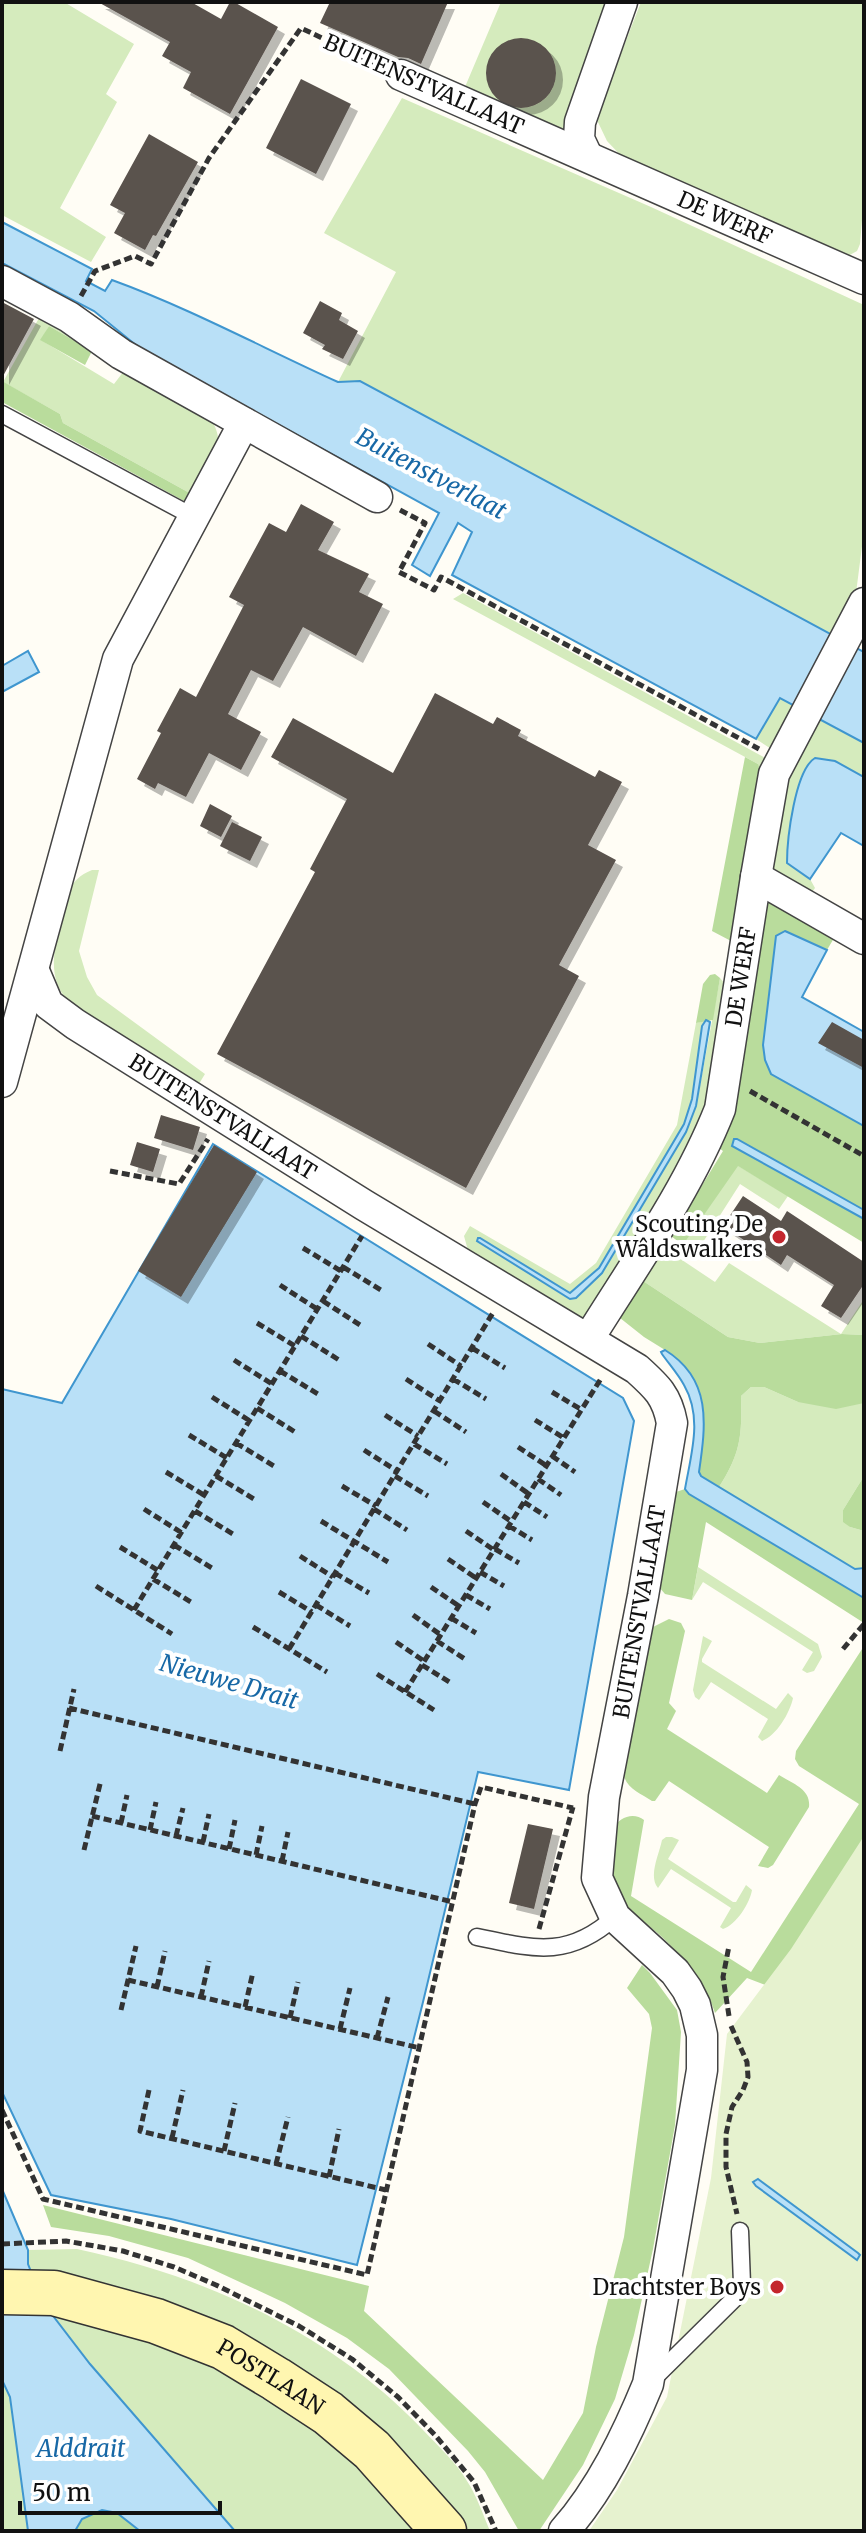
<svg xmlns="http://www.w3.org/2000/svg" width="866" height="2533" viewBox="0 0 866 2533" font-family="Merriweather,serif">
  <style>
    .green { fill: #d5ebbd }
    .forest { fill: #b9dc9c }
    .pitch { fill: #e6f2cf }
    .water { fill: #b9e0f7; stroke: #3f96cf; stroke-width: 2 }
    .building { fill: #5a524d; filter: url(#shadow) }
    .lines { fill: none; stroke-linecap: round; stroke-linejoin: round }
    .lane-casing { stroke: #444; stroke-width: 19 }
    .street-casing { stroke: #444; stroke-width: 33 }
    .secondary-casing { stroke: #333; stroke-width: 47 }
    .path { stroke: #333; stroke-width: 5; stroke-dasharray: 8 4; stroke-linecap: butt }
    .lane { stroke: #fff; stroke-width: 16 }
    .street { stroke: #fff; stroke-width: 30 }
    .secondary { stroke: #fff6b0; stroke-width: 44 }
    .poi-dot { fill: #c4262e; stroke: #fff; stroke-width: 3 }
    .labels { text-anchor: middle; stroke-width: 8; stroke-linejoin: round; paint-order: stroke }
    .street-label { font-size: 22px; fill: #111; stroke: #fff }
    .poi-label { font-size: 22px; fill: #111; stroke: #fff; text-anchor: end }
    .water-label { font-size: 24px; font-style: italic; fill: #1768a6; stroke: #fff }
  </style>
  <defs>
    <filter id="shadow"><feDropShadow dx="7" dy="7" stdDeviation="0" flood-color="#0004"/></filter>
  </defs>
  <rect width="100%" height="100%" fill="#fffdf5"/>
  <!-- green -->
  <path class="green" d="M2 2H64L134 44 106 94 117 102 60 208 106 237 91 262 2 215Z
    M501 2H612L573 144 462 94Z
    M641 2H864V196L860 244 857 251 848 256 626 161 607 141 596 118Z
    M402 98 651 207 864 305V531L856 593 836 637 360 381 338 382 396 272 324 233Z
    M43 311 92 351 49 326 41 340 114 384 127 367 207 414C232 445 210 467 195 496L63 423 60 414 3 382Z
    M463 593 769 760 731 941 758 764 453 599Z
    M780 698 798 708 776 752 756 739Z
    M814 717 864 743V777L835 761 804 770C795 799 787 832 787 863L810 879 815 888 810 895 775 876 769 864 783 780Z
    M92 870H99L79 951 87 977 97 995 205 1074 197 1087C170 1071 144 1054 118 1037 61 1001 42 991 61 919 68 896 67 880 92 870Z
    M720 978 725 984 728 995 700 1135 584 1318 579 1319 469 1254 464 1236 470 1226 570 1284 596 1263 677 1125 696 1023 704 1021 692 1099 684 1124 596 1272 570 1293 478 1238 570 1299 602 1273 690 1123 696 1107Z
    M737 1165 788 1196 779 1209 740 1184 696 1253 683 1245Z
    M659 1250H667L715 1282 729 1263 841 1334 864 1299V1335L842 1334 760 1343 728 1337 637 1277Z
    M751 1387H764L798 1402 864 1403V1476L843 1510 850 1527 864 1531V1568L855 1569 719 1487C741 1453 742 1435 741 1396Z
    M698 1567 818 1644 822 1657 814 1671 807 1673 802 1670 813 1652 703 1582 692 1600Z
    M703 1636 712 1641 702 1659V1662L776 1709 788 1693 793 1698C790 1713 776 1736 762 1741L758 1737 768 1719 711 1682 699 1700 695 1697 693 1690Z
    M666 1837H672L679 1840 668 1859 733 1902H736L746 1885 752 1890C750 1903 736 1925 723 1929L720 1927 731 1908 671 1869 658 1888C648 1876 659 1855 662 1840Z
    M77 2249C206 2276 332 2334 423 2430 438 2446 456 2462 467 2481 477 2496 483 2515 490 2531H461L378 2440 32 2274 28 2264V2250Z
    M44 2304 202 2352 337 2443 417 2531H235L90 2364Z
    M2 2380 10 2397 28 2531H2Z"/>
  <!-- forest -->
  <path class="forest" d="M49 326 92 351 85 365 40 340Z
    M2 381 60 414 63 423 195 496 186 502 2 402Z
    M745 757 758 764 759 767 731 941 712 931Z
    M775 900 837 933 827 950 785 931 772 1074 864 1126V1210L737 1139 732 1146 864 1219V1243L738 1166 683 1245 671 1236 723 1151 715 1145 767 903Z
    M715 974 720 978 713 1020 696 1023 703 984 710 975Z
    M637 1277 728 1337 760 1343 842 1334 864 1335V1403L836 1409 798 1402 764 1387H751L741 1396C742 1435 741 1453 719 1487L701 1476 699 1472 704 1416 665 1350 644 1337 615 1314Z
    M864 1476V1531L850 1527 843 1522V1510Z
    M685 1489 689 1494 864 1598V1623L706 1522 692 1600 665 1594 659 1587 673 1493Z
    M669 1619 681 1623 685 1631 669 1703 676 1711 667 1729 767 1793 779 1775C793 1784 811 1789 809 1807L773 1865 768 1868 758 1866 769 1847 669 1781 655 1801H652C640 1793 625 1788 623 1772L647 1638 653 1627Z
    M864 1646V1881L771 1987 747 1978 715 2013C706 1984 684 1959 663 1938 643 1919 619 1907 611 1878 609 1871 611 1837 614 1829 618 1817 634 1812 644 1820L631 1896 751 1972 859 1804 799 1766 795 1759 796 1751Z
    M642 1965 650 1973 677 2010 681 2032 675 2125 653 2249 634 2335 615 2399 583 2465 539 2531H519L485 2472 468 2451 389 2369 347 2338 285 2303 188 2258 109 2236 51 2227 43 2205 369 2286 364 2311 543 2480 583 2413 596 2347 624 2237 652 2028 649 2014 627 1988Z
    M102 2510 117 2513 140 2531H75L82 2519Z"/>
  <!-- pitch -->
  <path class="pitch" d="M864 1836V2531H589L617 2490 667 2397 711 2178 727 2034 791 1949Z"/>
  <!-- water -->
  <path class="water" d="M2 222 92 269 86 281 105 291 112 280C189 308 263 348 338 382L360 381 864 652V743L780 698 756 739 452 575 472 532 458 523 430 576 412 565 439 513 142 350 94 311 2 263Z
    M28 651 39 672 2 692V666Z
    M815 758 835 761 864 777V846L841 833 810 879 787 863C787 839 795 770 815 758Z
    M785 931 827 950 802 997 864 1032V1126L771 1074 765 1060 763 1045 776 936Z
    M706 1020 710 1022 696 1106 686 1132 602 1273 576 1298 570 1299 477 1241 478 1238H480L570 1293 599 1268 684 1124 692 1099 702 1026Z
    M734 1139H737L864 1210V1219L732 1146Z
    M213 1144 623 1398 634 1421 569 1790 478 1772 423 2002 357 2265 171 2219 51 2195 2 2092V1389L62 1403Z
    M665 1350C712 1379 706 1424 699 1472L701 1476 855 1569 864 1568V1598L689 1494 685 1489C691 1454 703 1418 684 1385 678 1374 669 1364 662 1354L661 1352Z
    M758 2179 858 2253 860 2255 857 2260 756 2186 753 2182Z
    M2 2189 28 2250V2264L44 2304 90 2364 235 2531H140L117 2513 102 2510 82 2519 75 2531H28L10 2397 2 2380Z"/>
  <!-- building -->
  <path class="building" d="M98 2H191L221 19 230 2H234L278 27 230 114 183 88 191 72 162 56 170 42Z
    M330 2H448L421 64 408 58 398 57 320 23Z
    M486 73a35 35 0 1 1 70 0a35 35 0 1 1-70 0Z
    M301 79 351 104 316 174 266 148Z
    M149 134 198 162 156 236 153 235 145 250 114 233 125 213 110 205Z
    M320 301 342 313 339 320 358 331 343 359 322 349 325 345 303 333Z
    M2 302 34 319 2 378Z
    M301 504 334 522 318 550 369 574 359 592 383 604 356 656 303 627 273 681 251 670 228 714 261 732 241 770 209 753 186 797 158 783 155 789 137 779 161 733 157 731 180 688 196 697 244 605 229 597 269 523 286 532Z
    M435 693 493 724 497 717 521 730 518 736 595 777 599 770 622 782 588 845 616 860 559 965 579 976 466 1188 217 1054 315 872 310 869 347 799 271 757 293 718 393 773Z
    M210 804 232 816 221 837 200 826Z
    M232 822 262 837 250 861 220 846Z
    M832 1022 864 1040V1068L818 1043Z
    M161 1115 200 1127 193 1150 154 1138Z
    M137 1142 160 1149 153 1172 130 1165Z
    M214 1145 257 1172 181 1297 138 1271Z
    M743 1196 781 1221 787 1211 864 1262V1284L841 1318 821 1306 834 1285 787 1255 781 1265 723 1226Z
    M528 1824 553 1829 534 1909 509 1903Z"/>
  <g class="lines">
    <!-- lane casing -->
    <g class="lane-casing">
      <path id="lane" d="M2 414 194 517
        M477 1937C534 1949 568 1959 615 1917
        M651 2381 734 2299 742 2284 740 2231"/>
    </g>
    <!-- street casing -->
    <g class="street-casing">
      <g id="street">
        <path id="s1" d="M401 75 864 279"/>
        <path d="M587 156 579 139 580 122 622 2"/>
        <path d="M2 281 69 317 121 354 377 497"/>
        <path d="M756 877 864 939"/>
        <path id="s2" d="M34 971 48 1004 75 1024 364 1205 637 1369C657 1387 667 1396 672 1423L643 1596 604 1797 597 1878 615 1917 675 1972 687 1989 695 2005 702 2035V2070L648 2384C627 2435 601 2489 564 2531"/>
        <path d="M2 1082 118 659 244 423"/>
        <path id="s3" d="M589 1338C635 1264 688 1190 720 1109L756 877 774 774 864 603"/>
      </g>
    </g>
    <!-- secondary casing -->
    <g class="secondary-casing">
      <g id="secondary">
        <path id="s4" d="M2 2292 54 2293 156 2321 223 2347 276 2379 328 2413 372 2450 444 2531"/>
      </g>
    </g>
    <!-- path -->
    <path class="path" d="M81 296 95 271 135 256 151 264 209 158 301 28 378 65
      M400 510 425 523 399 572 434 590 441 577 759 749
      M750 1091 864 1156
      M110 1171 179 1184 208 1139
      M303 1248 341 1271
      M343 1267 381 1290
      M280 1285 317 1309
      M323 1301 360 1325
      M257 1323 295 1346
      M301 1336 339 1360
      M428 1344 461 1366
      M472 1348 505 1368
      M234 1360 272 1384
      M280 1371 318 1394
      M406 1379 440 1401
      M453 1379 486 1399
      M552 1392 582 1410
      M212 1397 250 1421
      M257 1408 295 1432
      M434 1411 466 1432
      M385 1415 418 1436
      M535 1420 564 1438
      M189 1435 227 1458
      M236 1443 274 1466
      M414 1444 447 1464
      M518 1447 547 1466
      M364 1450 397 1471
      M552 1456 575 1472
      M166 1472 204 1495
      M501 1474 529 1494
      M216 1476 254 1499
      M395 1476 428 1496
      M538 1479 561 1495
      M342 1486 376 1506
      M483 1502 512 1522
      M524 1502 547 1517
      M144 1509 182 1533
      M374 1509 407 1530
      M195 1511 233 1534
      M321 1521 388 1562
      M509 1526 532 1540
      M466 1531 494 1550
      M174 1545 212 1568
      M120 1547 159 1571
      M495 1549 519 1563
      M300 1556 333 1577
      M448 1559 476 1578
      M480 1572 504 1586
      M335 1573 369 1593
      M153 1579 191 1602
      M96 1586 172 1634
      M431 1587 459 1606
      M279 1592 312 1612
      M466 1595 490 1609
      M316 1605 350 1626
      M134 1610 362 1236
      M413 1615 441 1635
      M451 1618 476 1633
      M253 1627 327 1672
      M437 1641 465 1659
      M396 1642 424 1661
      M289 1649 494 1311
      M843 1649 864 1624
      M422 1665 451 1683
      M377 1674 434 1710
      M405 1692 602 1377
      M69 1708 475 1804
      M60 1751 74 1689
      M92 1816 453 1902
      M121 1823 127 1795
      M150 1830 156 1802
      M176 1836 183 1808
      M203 1842 209 1814
      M229 1849 235 1820
      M84 1850 101 1780
      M256 1855 262 1826
      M282 1861 288 1832
      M539 1929 573 1807
      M128 1980 420 2048
      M157 1987 165 1951
      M201 1997 209 1961
      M245 2007 253 1972
      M121 2010 136 1946
      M729 2016 723 1977 729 1946
      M290 2018 298 1982
      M731 2026 747 2062 748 2077 743 2090 732 2107 726 2134V2167L737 2214
      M340 2029 350 1988
      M377 2038 388 1997
      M149 2090 140 2131 386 2190
      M2 2110 43 2199 367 2275 475 1804 481 1787 573 1808
      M172 2138 183 2090
      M224 2151 235 2103
      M276 2164 288 2117
      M329 2177 339 2129
      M2 2244 66 2241 123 2251 174 2267 216 2285 299 2326 352 2359 398 2397 435 2435 474 2482 496 2531"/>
    <!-- lane -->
    <use href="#lane" class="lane"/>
    <!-- street -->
    <use href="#street" class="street"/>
    <!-- secondary -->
    <use href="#secondary" class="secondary"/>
  </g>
  <!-- markers -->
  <g class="poi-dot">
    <circle cx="779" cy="1237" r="8"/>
    <circle cx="777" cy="2287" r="8"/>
  </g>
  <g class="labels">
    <!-- street labels -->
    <g class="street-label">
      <text transform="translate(424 84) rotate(24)" y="8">BUITENSTVALLAAT</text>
      <text dy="8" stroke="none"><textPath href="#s1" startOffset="354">DE WERF</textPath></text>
      <text dy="8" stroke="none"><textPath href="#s3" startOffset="398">DE WERF</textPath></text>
      <text dy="8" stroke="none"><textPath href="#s2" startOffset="244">BUITENSTVALLAAT</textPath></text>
      <text transform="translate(639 1612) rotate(-80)" y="8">BUITENSTVALLAAT</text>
      <text dy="8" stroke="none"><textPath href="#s4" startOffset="286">POSTLAAN</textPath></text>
    </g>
    <!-- poi labels -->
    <g class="poi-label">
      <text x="763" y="1232">Scouting De<tspan x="763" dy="25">Wâldswalkers</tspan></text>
      <text x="761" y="2295">Drachtster Boys</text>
    </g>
    <!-- water labels -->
    <g class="water-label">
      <text transform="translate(431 474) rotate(28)" y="8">Buitenstverlaat</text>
      <text transform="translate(229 1682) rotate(16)" y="8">Nieuwe Drait</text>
      <text x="81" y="2457">Alddrait</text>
    </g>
  </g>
  <!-- border -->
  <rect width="866" height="2533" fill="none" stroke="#111111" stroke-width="8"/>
  <!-- scale -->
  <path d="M20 2501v12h200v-12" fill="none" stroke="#111111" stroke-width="4"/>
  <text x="32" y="2501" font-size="24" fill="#111111" stroke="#ffffff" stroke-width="6" paint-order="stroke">50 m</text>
</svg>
